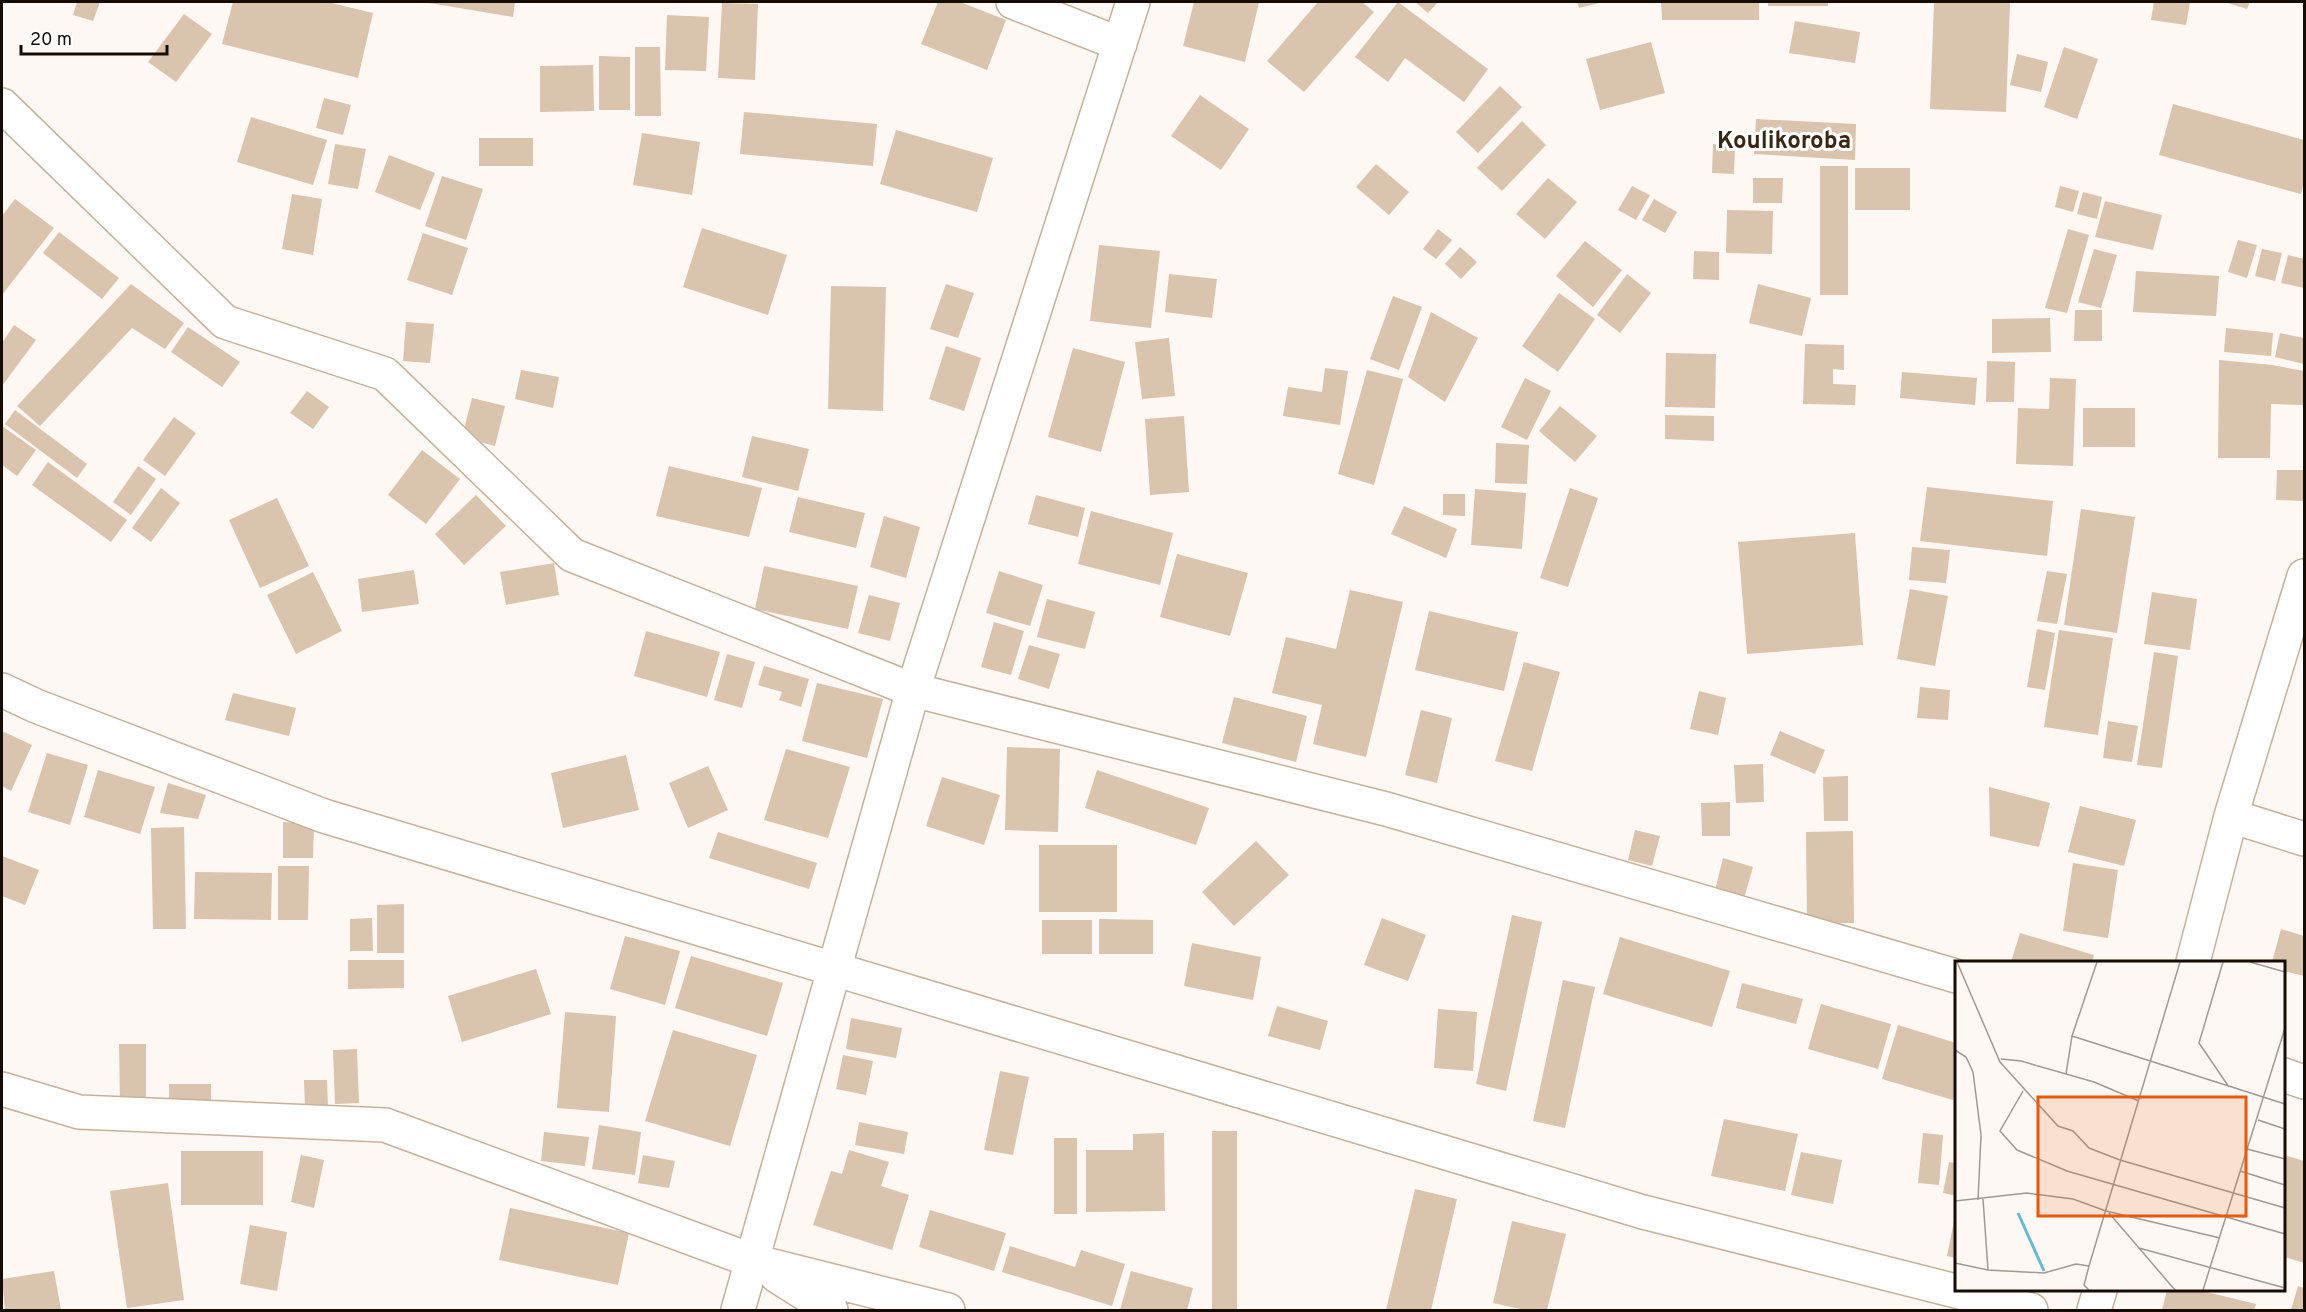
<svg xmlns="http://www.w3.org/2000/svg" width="2306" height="1312" viewBox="0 0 2306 1312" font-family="Overpass,sans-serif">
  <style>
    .building { fill: #dbc4ad }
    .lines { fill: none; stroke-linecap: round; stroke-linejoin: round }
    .minor-casing { stroke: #c7b19b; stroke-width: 36 }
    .minor { stroke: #fff; stroke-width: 33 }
    .labels { text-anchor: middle; stroke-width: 6; stroke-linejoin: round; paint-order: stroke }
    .district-label { font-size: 24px; font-weight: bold; fill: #392715; stroke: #fff }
    .inset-river { fill: none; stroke: #67bad3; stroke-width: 3 }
    .inset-road { fill: none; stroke: #a09a94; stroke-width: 1.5 }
    .view { fill: #e8590c; fill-opacity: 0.15; stroke: #e8590c; stroke-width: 3 }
    .inset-edge { fill: none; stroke: #140c05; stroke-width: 3 }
  </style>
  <rect width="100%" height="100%" fill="#fdf8f3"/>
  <!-- building -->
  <path class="building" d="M77 2H100L93 21 73 15Z
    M233 2H327L373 13 358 78 222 44Z
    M423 2H515L513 17Z
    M938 2H960L1006 20 987 70 921 44Z
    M1194 2H1259L1245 62 1183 46Z
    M1318 2H1362L1374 12 1304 92 1267 61Z
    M1398 2 1488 69 1464 102 1405 58 1388 82 1355 57Z
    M1415 2H1438L1428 13Z
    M1577 2H1603L1579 8Z
    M1661 2H1759V20H1662Z
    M1768 2H1828V6H1768Z
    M1934 2H2010L2006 112 1930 109Z
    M2154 2H2190L2186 25 2151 20Z
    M2224 2H2250L2247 9Z
    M722 3 758 4 755 80 718 78Z
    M184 14 212 34 176 82 148 62Z
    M667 15 709 17 706 71 665 70Z
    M1795 21 1860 32 1855 63 1789 53Z
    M1651 42 1665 93 1600 110 1586 59Z
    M635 47H660L661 116H635Z
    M2064 47 2098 59 2077 119 2044 107Z
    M2017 54 2048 62 2041 92 2010 85Z
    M599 56 630 57V110H599Z
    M593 65 594 111 540 112V66Z
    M1500 86 1522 107 1478 153 1456 132Z
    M1200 95 1249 129 1221 170 1171 136Z
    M324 98 351 105 343 135 316 128Z
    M2173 104 2304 140V181L2301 194 2159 155Z
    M744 112 877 124 873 166 740 154Z
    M251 117 327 140 313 185 237 162Z
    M1756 119 1856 124 1855 160 1754 154Z
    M1522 121 1546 145 1502 191 1477 168Z
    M896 130 993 158 977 212 880 184Z
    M642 133 700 142 692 195 633 185Z
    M479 138H533V166H479Z
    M335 144 366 149 358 189 328 184Z
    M1713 144 1735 145 1734 174 1712 173Z
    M389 155 435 173 420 210 375 192Z
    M1376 164 1409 192 1389 215 1356 187Z
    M1820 166H1848V295H1820Z
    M1855 168H1910V210H1855Z
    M442 176 483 189 466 240 425 226Z
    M1548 178 1577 202 1545 239 1516 214Z
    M1753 178H1783L1782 203H1753Z
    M1632 186 1650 195 1636 220 1618 210Z
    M2060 186 2079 191 2073 212 2055 207Z
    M2083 192 2102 197 2097 219 2077 214Z
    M292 194 322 199 313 255 282 249Z
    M15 199 54 228 2 295V216Z
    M1654 199 1677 212 1665 233 1642 220Z
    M2105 201 2162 215 2153 250 2095 237Z
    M1727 210 1773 211 1772 254 1726 253Z
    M702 228 787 255 768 315 683 287Z
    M1438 229 1452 240 1436 259 1423 249Z
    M2068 229 2089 235 2067 313 2045 308Z
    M59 232 119 278 102 299 43 253Z
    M423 233 468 248 452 295 407 280Z
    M2238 240 2257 245 2247 278 2228 272Z
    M1585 241 1622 270 1593 307 1556 276Z
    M1099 245 1160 251 1151 328 1090 321Z
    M1460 247 1477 262 1461 279 1445 264Z
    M2094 249 2117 255 2101 308 2078 302Z
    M2262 249 2282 253 2275 281 2255 276Z
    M1694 251 1719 252V280L1693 279Z
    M2288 255 2304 259V288L2281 283Z
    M2136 271 2219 276 2216 316 2133 312Z
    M1169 274 1217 279 1212 318 1165 312Z
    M1627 274 1651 293 1620 333 1597 315Z
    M131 284 184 323 165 349 132 328 40 426 17 406Z
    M946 284 974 293 958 338 930 329Z
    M1758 284 1811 298 1802 336 1749 323Z
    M831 286 886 287 883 411 828 409Z
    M1559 293 1595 319 1558 372 1522 346Z
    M1393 296 1422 307 1399 370 1370 359Z
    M2075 310H2102V341H2074Z
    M1431 312 1478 338 1445 402 1408 377Z
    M2050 318 2051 352 1992 353V319Z
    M406 322 434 324 430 363 403 361Z
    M14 325 36 340 2 386V343Z
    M188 327 240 362 222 387 171 352Z
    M2226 328 2273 333 2271 356 2224 352Z
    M2280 333 2304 338V364L2275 357Z
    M1169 338 1175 396 1142 399 1135 342Z
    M1805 344 1844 345V370L1833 369V384L1856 385 1855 405 1803 404Z
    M946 346 981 358 964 411 929 399Z
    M1073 348 1125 362 1101 452 1048 437Z
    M1666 353 1716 354 1715 408 1665 407Z
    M2219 360 2272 365 2304 371V405L2271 404 2270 458H2218Z
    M1987 361 2015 362 2014 402H1986Z
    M1325 368 1348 371 1340 425 1283 416 1288 387 1322 392Z
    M521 370 559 377 553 408 515 399Z
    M1367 370 1403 379 1374 485 1338 474Z
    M1902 372 1977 378 1975 405 1900 398Z
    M1525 378 1551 391 1527 440 1501 427Z
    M2050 378 2076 379 2073 466 2016 464 2018 408 2049 409Z
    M307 391 329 407 313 429 290 413Z
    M472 398 505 406 495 446 462 437Z
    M1560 406 1597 436 1575 462 1539 431Z
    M2083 408H2135V447H2083Z
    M15 410 87 464 77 478 5 424Z
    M1665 415 1714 416V441L1665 439Z
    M1184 416 1189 492 1150 495 1145 419Z
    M174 417 196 433 165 476 143 460Z
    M2 426 36 450 17 476 2 465Z
    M752 436 809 449 798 491 742 477Z
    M1496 443 1529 445 1527 484 1495 483Z
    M422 450 460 479 426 524 388 495Z
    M48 462 127 520 111 542 32 485Z
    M138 466 156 479 131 515 113 502Z
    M669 466 762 488 749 537 656 516Z
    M2277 470H2304V501L2276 500Z
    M1927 487 2053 501 2047 556 1920 541Z
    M161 488 180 503 151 542 132 528Z
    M1570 488 1598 498 1568 587 1540 578Z
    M1475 489 1526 493 1522 549 1471 545Z
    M1443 494H1465V516L1443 515Z
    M476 495 506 526 464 565 435 534Z
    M1036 495 1085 508 1078 537 1028 524Z
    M798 497 865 513 856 548 789 532Z
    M277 498 309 566 260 588 229 520Z
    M1404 506 1457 529 1446 558 1391 534Z
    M2081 509 2135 517 2117 633 2064 625Z
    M1091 511 1173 533 1160 585 1078 564Z
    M884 516 920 527 906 578 870 567Z
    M1855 533 1863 645 1747 654 1738 542Z
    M1912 547 1950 550 1946 583 1909 580Z
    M1177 554 1248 573 1230 636 1160 617Z
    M554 563 559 595 506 605 500 572Z
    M764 566 858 586 848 629 755 609Z
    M414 570 419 604 362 612 358 579Z
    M999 571 1043 585 1030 626 986 613Z
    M2047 571 2067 574 2057 624 2037 621Z
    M313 572 342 631 296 654 267 595Z
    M1910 589 1948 596 1935 666 1897 659Z
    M1350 590 1403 602 1366 757 1313 744 1322 705 1272 693 1286 637 1336 649Z
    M2152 592 2197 599 2190 650 2144 644Z
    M869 595 900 603 890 641 858 633Z
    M1047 599 1095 612 1085 649 1037 637Z
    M1429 611 1518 632 1504 691 1415 670Z
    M994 622 1024 631 1011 675 981 667Z
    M2037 629 2055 633 2045 690 2027 687Z
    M2059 630 2113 638 2098 735 2044 727Z
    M646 631 720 652 707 697 634 676Z
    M1029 645 1060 654 1049 689 1018 679Z
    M2154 652 2178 656 2162 768 2137 765Z
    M727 654 755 662 742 708 714 700Z
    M1524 662 1560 672 1532 771 1495 761Z
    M764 666 809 679 801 707 779 700 782 692 758 685Z
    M817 683 883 699 867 758 802 741Z
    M1920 687 1950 690 1948 720 1917 718Z
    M1699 691 1726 698 1718 735 1690 729Z
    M233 693 296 708 289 736 225 720Z
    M1234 697 1307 716 1296 762 1222 743Z
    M1421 710 1452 718 1437 783 1405 775Z
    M2108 721 2138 726 2132 762 2103 758Z
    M2 731 32 745 11 791 2 786Z
    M1780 731 1825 750 1815 774 1770 755Z
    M1007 747 1060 749 1058 832 1005 830Z
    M786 749 850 767 828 838 764 820Z
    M47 753 88 765 70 825 28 812Z
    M626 755 639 810 563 828 551 773Z
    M1763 764 1764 802 1736 803 1734 765Z
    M708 766 728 810 688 828 669 783Z
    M98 770 155 787 140 834 84 817Z
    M1097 770 1209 808 1196 845 1085 808Z
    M1848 776V821H1824L1823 777Z
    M942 777 1000 795 984 845 926 826Z
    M168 783 206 795 198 819 160 813Z
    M1989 787 2050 803 2039 847 1990 836Z
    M1730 802V836H1702L1701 803Z
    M2080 806 2136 820 2124 866 2068 852Z
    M283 822 314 823 313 858H283Z
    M184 827 186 929H153L151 828Z
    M1635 830 1660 836 1652 866 1628 860Z
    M1853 831 1854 923H1807L1806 832Z
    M718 832 817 863 809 889 709 858Z
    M1256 841 1289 875 1234 926 1202 892Z
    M1039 845H1117V912H1039Z
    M2 856 39 870 25 905 2 896Z
    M1723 858 1753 867 1743 902 1714 894Z
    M2073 863 2118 870 2108 938 2063 931Z
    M278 866H309L308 920H278Z
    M195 872 272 873 271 920 194 919Z
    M404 904V953H377V905Z
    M1512 915 1542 922 1506 1091 1476 1084Z
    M372 918 373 951H350V919Z
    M1382 918 1426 935 1408 981 1364 965Z
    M1099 919 1153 920V954H1099Z
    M1042 920H1092V954H1042Z
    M2281 929 2304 936V976L2284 971V962H2272Z
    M2020 933 2094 955 2092 962H2011Z
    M625 936 680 951 665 1005 610 989Z
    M1620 937 1730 971 1712 1027 1603 994Z
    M1192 943 1261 957 1253 1000 1184 986Z
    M691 956 783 983 767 1036 675 1008Z
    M348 960H404V988L348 989Z
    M536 969 551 1014 462 1042 448 996Z
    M1563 980 1595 987 1565 1128 1533 1121Z
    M1742 983 1803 999 1796 1024 1736 1008Z
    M1821 1004 1891 1024 1878 1069 1808 1049Z
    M1277 1006 1328 1021 1320 1050 1268 1036Z
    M1438 1009 1477 1012 1473 1071 1434 1068Z
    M565 1012 616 1016 609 1112 557 1108Z
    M851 1018 902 1028 896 1058 846 1049Z
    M1898 1025 1956 1043V1088L1953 1100 1882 1079Z
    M673 1030 757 1055 730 1146 645 1121Z
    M119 1044H146V1102H120Z
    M357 1049 359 1103 335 1104 333 1050Z
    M843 1055 873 1061 866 1095 836 1089Z
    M1000 1071 1029 1077 1013 1155 984 1150Z
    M304 1080H327L328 1108 305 1109Z
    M169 1084H211V1108H169Z
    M1724 1119 1798 1134 1785 1191 1711 1176Z
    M859 1122 908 1132 904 1154 855 1145Z
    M599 1125 641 1132 635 1175 592 1169Z
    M1212 1131H1237V1310H1212Z
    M544 1132 589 1137 585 1166 541 1161Z
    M1164 1133 1165 1211 1086 1212V1150H1133V1134Z
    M1923 1133 1943 1135 1939 1185 1918 1183Z
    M1054 1138H1077V1214H1054Z
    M849 1150 889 1162 881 1186 909 1195 892 1250 813 1225 831 1171 842 1174Z
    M181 1151H263V1205H181Z
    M1801 1152 1842 1160 1833 1204 1791 1195Z
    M301 1155 324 1160 314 1208 291 1202Z
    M643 1155 675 1161 669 1188 638 1183Z
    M2284 1155 2304 1161V1263L2284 1257Z
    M1949 1162 1956 1163V1196L1943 1193Z
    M168 1183 184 1300 127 1308 110 1191Z
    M1415 1189 1457 1199 1431 1310H1386Z
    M510 1208 629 1233 618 1285 499 1260Z
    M930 1210 1006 1233 994 1271 919 1247Z
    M1955 1216H1956V1258L1947 1256Z
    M1512 1221 1566 1234 1547 1310H1525L1493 1303Z
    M250 1225 287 1232 277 1291 240 1284Z
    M1010 1246 1075 1267 1081 1250 1125 1264 1112 1306 1002 1272Z
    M54 1271 61 1310H5L2 1279Z
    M1131 1271 1193 1288 1187 1310H1120Z
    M2298 1286 2304 1288V1310H2291Z
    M2167 1290H2198L2256 1304 2254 1310H2162Z"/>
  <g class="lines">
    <!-- minor casing -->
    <g class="minor-casing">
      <path id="minor" d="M1013 2 1120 44
        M2 105 225 322 385 374 572 555 913 690 1386 809 1956 976
        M2 690 36 706 324 816 1643 1212 2031 1310
        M2231 816 2304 839
        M2193 962 2231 816 2304 576
        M2284 1075 2304 1082
        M2 1089 79 1112 385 1125 753 1261 948 1310
        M777 1276 831 1310
        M738 1310 913 690 1133 2
        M2094 1310 2100 1290"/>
    </g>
    <!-- minor -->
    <use href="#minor" class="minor"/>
  </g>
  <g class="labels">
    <!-- district labels -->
    <g class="district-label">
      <text x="1784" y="148">Koulikoroba</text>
    </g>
  </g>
  <!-- overview -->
  <g transform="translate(1955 961)">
    <rect width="330" height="330" fill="#fdf8f3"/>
    <path class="inset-river" d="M63 252 89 310"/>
    <path class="inset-road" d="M2 1 45 101 103 165 118 170 134 187 165 199 330 247M268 1 244 82 274 126M295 1 330 11M117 75 330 143M0 89 11 96 18 111 26 174 23 239M46 98 66 100 139 121 184 140M111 113 117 75 142 1M68 130 45 170 62 189 112 210 330 273M303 159 330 168M292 188 330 198M285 210 330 224M28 238 33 309 89 312 121 303 134 305M0 240 72 232 118 238 151 250 265 277M154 252 220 329M184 287 330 327M0 302 33 309M134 329 129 324 134 305 225 1M248 329 330 67"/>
    <path class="view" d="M83 136H291V255H83Z"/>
    <rect width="330" height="330" class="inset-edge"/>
  </g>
  <!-- border -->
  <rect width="2306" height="1312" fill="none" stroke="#140c05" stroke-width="6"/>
  <!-- scale -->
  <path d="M21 45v9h146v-9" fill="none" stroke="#140c05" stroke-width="3"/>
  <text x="30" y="45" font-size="18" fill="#140c05" stroke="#ffffff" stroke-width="4.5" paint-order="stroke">20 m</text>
</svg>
